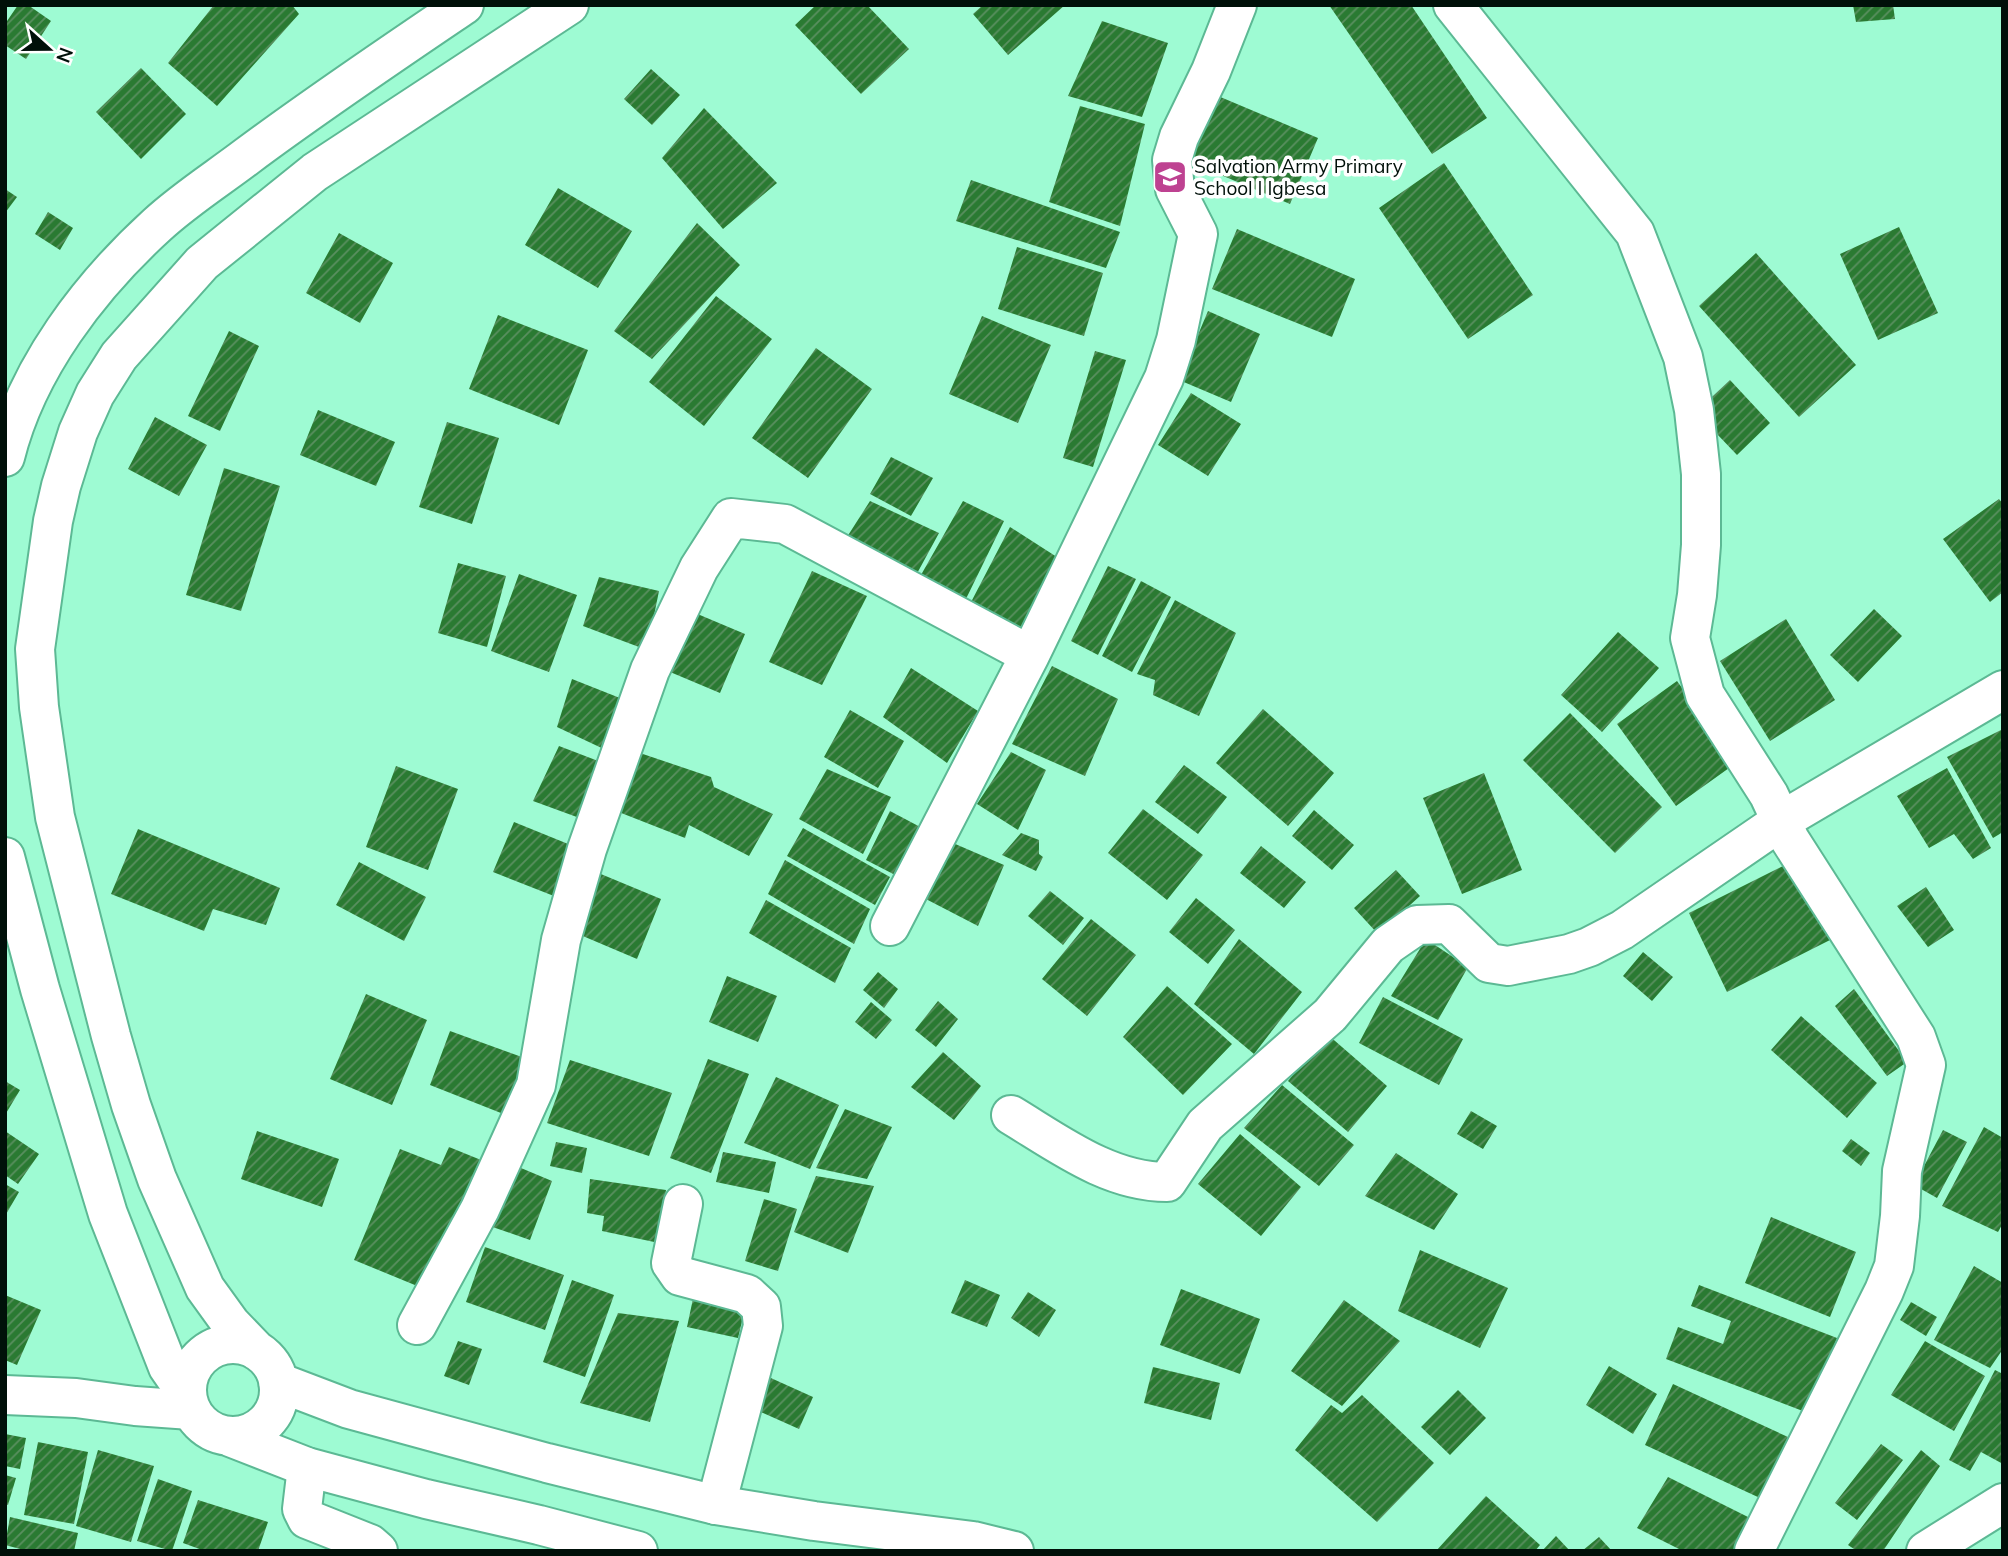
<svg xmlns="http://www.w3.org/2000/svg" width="2008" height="1556" viewBox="0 0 2008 1556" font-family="Mulish,sans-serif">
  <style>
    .building { fill: url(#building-hatch) }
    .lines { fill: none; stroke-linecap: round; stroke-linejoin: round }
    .street-casing { stroke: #5cb994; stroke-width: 42 }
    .secondary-casing { stroke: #5cb994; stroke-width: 42 }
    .street { stroke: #fff; stroke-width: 38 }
    .secondary { stroke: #fff; stroke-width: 38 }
    .labels { text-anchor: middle; stroke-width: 7; stroke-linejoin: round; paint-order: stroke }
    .poi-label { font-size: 19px; fill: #001009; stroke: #fff; text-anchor: start }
  </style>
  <defs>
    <pattern id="building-hatch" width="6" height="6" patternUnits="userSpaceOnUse" patternTransform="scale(1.75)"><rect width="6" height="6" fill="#2a7a32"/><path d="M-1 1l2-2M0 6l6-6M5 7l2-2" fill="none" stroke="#5a8f60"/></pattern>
  </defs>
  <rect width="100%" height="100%" fill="#9efbd3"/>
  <!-- building -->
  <path class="building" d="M18 5H28L51 21 26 59 5 45V24Z
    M214 5H292L299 14 217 106 168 63Z
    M816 5H867L909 49 861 94 795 25Z
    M983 5H1065L1008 55 973 14Z
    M1329 5H1411L1487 118 1432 154Z
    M1853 5H1893L1895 19 1856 22Z
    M1102 21 1168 43 1142 117 1068 96Z
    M141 68 186 114 141 159 96 112Z
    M651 69 680 95 652 125 624 99Z
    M1218 96 1318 138 1290 204 1190 162Z
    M1080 106 1145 124 1120 226 1049 202Z
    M704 108 777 183 723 229 662 158Z
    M1444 163 1533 295 1468 339 1379 208Z
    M971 180 1120 232 1106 268 956 221Z
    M558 188 632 231 598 288 525 245Z
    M5 189 17 197 5 213Z
    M48 212 73 228 60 250 35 234Z
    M697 223 740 265 652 359 614 331Z
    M1899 227 1938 313 1878 340 1840 254Z
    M1237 229 1355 279 1332 337 1212 289Z
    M339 233 393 263 360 323 306 293Z
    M1017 247 1103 273 1084 336 998 309Z
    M1756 253 1856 365 1799 417 1699 306Z
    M716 296 772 339 704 426 649 382Z
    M1208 311 1260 334 1231 402 1179 380Z
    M498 315 588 350 559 425 469 389Z
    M982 316 1051 345 1018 423 949 394Z
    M229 331 259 346 220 431 188 416Z
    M816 348 872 389 808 478 752 438Z
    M1095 351 1126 360 1093 467 1063 458Z
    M1730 380 1770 423 1737 455 1696 412Z
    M1191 393 1241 424 1208 476 1158 445Z
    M318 410 395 442 376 486 300 455Z
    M155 417 207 445 179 496 128 469Z
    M447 422 499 438 472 524 419 507Z
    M891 457 933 478 911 516 870 494Z
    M224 468 280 486 241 611 186 595Z
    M1999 499 2003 504V592L1990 602 1943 539Z
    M870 501 939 533 914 579 847 537Z
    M963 501 1004 521 963 605 917 582Z
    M1010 527 1060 559 1020 632 969 606Z
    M458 563 506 576 487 647 438 633Z
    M1108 566 1136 579 1098 655 1071 641Z
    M812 571 867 596 822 685 769 662Z
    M519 574 577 595 549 672 491 651Z
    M599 577 659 591 647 650 583 626Z
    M1141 581 1171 597 1132 672 1102 656Z
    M1175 600 1236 633 1199 716 1153 695 1155 680 1137 674Z
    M1874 609 1902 636 1858 682 1830 655Z
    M688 610 745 634 720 693 663 669Z
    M1786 619 1835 700 1770 741 1720 661Z
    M1618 632 1659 668 1602 732 1561 695Z
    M1052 666 1118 699 1085 776 1012 744Z
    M911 668 978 711 947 763 883 717Z
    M572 679 630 702 608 751 557 727Z
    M1677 681 1736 763 1676 806 1617 724Z
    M1263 709 1334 773 1288 826 1216 763Z
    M850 710 904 741 878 788 824 757Z
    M1570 713 1662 807 1615 853 1523 760Z
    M2003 729V832L1993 838 1947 757Z
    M559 746 606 764 585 820 533 801Z
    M637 752 711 777 714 787 773 814 749 856 689 825 685 838 611 809Z
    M1011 752 1046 770 1018 830 977 804Z
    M1184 765 1227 797 1198 834 1155 802Z
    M396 766 458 789 428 870 366 847Z
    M1947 768 1991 848 1973 859 1954 834 1929 848 1897 796Z
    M827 769 891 797 863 854 799 819Z
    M1484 773 1522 870 1462 894 1423 798Z
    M1143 809 1203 855 1167 900 1108 853Z
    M1314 810 1354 845 1332 870 1292 836Z
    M890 811 924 829 899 877 866 860Z
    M514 822 578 848 559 898 493 872Z
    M803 828 890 877 875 905 787 856Z
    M138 829 280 888 266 925 213 909 204 931 111 894Z
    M1021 833 1039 840V854L1043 857 1036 871 1002 855Z
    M946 840 1004 865 978 926 922 897Z
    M1261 846 1306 882 1284 908 1240 873Z
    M785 860 870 909 854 944 768 894Z
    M359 862 426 897 404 941 336 905Z
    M1791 862 1830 940 1727 992 1689 913Z
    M1396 870 1420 896 1378 934 1354 908Z
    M596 872 661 899 637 959 571 931Z
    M1926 887 1954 930 1928 947 1897 906Z
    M1050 891 1084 918 1063 945 1028 916Z
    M1196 898 1235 930 1208 964 1169 932Z
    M766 900 851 948 835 983 749 933Z
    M1091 919 1136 955 1087 1016 1042 979Z
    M1239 939 1302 992 1254 1054 1194 1004Z
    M1426 939 1468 967 1438 1020 1391 996Z
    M1643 952 1673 977 1652 1001 1623 976Z
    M878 972 898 989 884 1008 863 990Z
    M727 976 777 996 758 1042 709 1022Z
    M1167 986 1232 1044 1183 1095 1123 1037Z
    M1854 989 1907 1062 1887 1076 1835 1006Z
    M366 994 427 1020 392 1105 330 1079Z
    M1383 997 1463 1039 1439 1085 1359 1043Z
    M938 1001 958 1019 936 1047 915 1030Z
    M871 1002 892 1020 876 1039 855 1022Z
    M1801 1016 1877 1083 1847 1118 1771 1050Z
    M450 1031 530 1060 506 1115 430 1085Z
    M1327 1034 1387 1086 1348 1132 1288 1081Z
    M943 1052 981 1086 954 1120 911 1087Z
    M708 1059 749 1074 711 1173 670 1158Z
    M570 1060 672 1093 649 1156 547 1123Z
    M776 1077 839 1105 810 1169 744 1143Z
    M5 1081 20 1090 5 1115Z
    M1282 1085 1354 1145 1319 1186 1244 1128Z
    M845 1109 892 1127 867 1179 816 1168Z
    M1471 1111 1497 1126 1483 1149 1457 1134Z
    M1984 1127 2003 1138V1223L1998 1232 1942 1206Z
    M1943 1130 1967 1142 1937 1198 1914 1185Z
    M5 1131 39 1154 18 1184 5 1175Z
    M257 1131 339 1159 322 1207 241 1179Z
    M1240 1134 1301 1187 1261 1236 1198 1184Z
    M1851 1139 1870 1153 1861 1166 1842 1151Z
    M556 1142 587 1148 582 1173 550 1166Z
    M449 1147 481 1160 427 1290 354 1260 400 1149 441 1165Z
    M723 1152 776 1162 769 1193 716 1182Z
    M1396 1153 1458 1194 1434 1230 1365 1196Z
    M509 1163 552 1181 530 1240 481 1223Z
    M816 1176 874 1186 848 1253 794 1232Z
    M590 1179 666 1190 659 1243 602 1231 604 1216 587 1213Z
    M5 1184 19 1192 5 1216Z
    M764 1199 797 1209 778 1271 745 1261Z
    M1771 1217 1856 1252 1830 1317 1745 1283Z
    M485 1247 564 1275 545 1330 466 1302Z
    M1420 1250 1508 1288 1480 1348 1398 1311Z
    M1974 1266 2003 1283V1349L1990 1368 1934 1340Z
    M572 1280 614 1295 585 1377 543 1362Z
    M965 1280 1000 1295 987 1327 951 1313Z
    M1699 1285 1837 1338 1808 1413 1666 1359 1678 1327 1723 1344 1731 1321 1691 1306Z
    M1181 1289 1260 1319 1240 1374 1160 1345Z
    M1028 1292 1056 1310 1039 1337 1011 1318Z
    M694 1294 746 1305 738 1338 687 1327Z
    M5 1295 41 1310 17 1365 5 1360Z
    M1344 1300 1400 1341 1342 1406 1291 1371Z
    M1911 1302 1937 1317 1926 1336 1900 1320Z
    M618 1313 679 1321 650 1422 580 1403Z
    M458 1341 482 1349 469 1385 444 1376Z
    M1925 1341 1985 1376 1954 1431 1891 1395Z
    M1609 1366 1657 1394 1633 1434 1586 1405Z
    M1153 1367 1220 1383 1211 1420 1144 1403Z
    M1995 1370 2003 1374V1464L1981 1452 1970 1471 1949 1460Z
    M760 1373 813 1397 799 1429 745 1405Z
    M1673 1384 1788 1437 1760 1498 1645 1445Z
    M1458 1390 1486 1418 1450 1455 1421 1427Z
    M1362 1395 1434 1463 1377 1522 1295 1450 1331 1405 1342 1413Z
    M5 1434 26 1438 20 1469 5 1466Z
    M38 1442 88 1452 74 1524 24 1515Z
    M1881 1444 1903 1460 1857 1520 1835 1503Z
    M98 1450 154 1466 131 1542 76 1526Z
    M1921 1450 1940 1466 1883 1551H1857L1848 1545Z
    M5 1475 16 1478 8 1505 5 1504Z
    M1668 1477 1754 1520 1739 1551H1683L1637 1528Z
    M158 1479 192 1491 172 1551 137 1541Z
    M1486 1496 1540 1545 1535 1551H1436Z
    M198 1500 268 1522 258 1551H205L183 1543Z
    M10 1517 78 1533 74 1551H28L5 1545Z
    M1556 1536 1570 1551H1542Z
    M1599 1537 1612 1551H1582Z"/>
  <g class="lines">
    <!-- street casing -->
    <g class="street-casing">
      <path id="street" d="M1453 5 1635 233 1683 357 1694 410 1701 474V545L1697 595 1690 638 1705 695 1769 795 1790 840 1916 1037 1926 1065 1902 1171 1900 1216 1894 1266 1884 1291 1754 1551
        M890 926 1030 655 1164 378 1176 340 1198 234 1175 189 1172 160 1179 137 1211 71 1237 5
        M1011 1115C1059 1144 1109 1182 1167 1182L1205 1125 1330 1015 1388 945 1417 925 1449 924 1489 963 1508 966 1569 954 1589 947 1622 930 1781 821 2003 690
        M683 1204 671 1263 680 1276 747 1294 761 1307 763 1326 716 1505
        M417 1325 480 1209 536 1085 561 940 587 849 650 670 699 568 731 518 785 524 1030 655
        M5 1395 76 1398 135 1406 191 1410
        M307 1467 302 1509 307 1519 370 1544 378 1551
        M1926 1551 2003 1503"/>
    </g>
    <!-- secondary casing -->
    <g class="secondary-casing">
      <path id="secondary" d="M5 457C27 368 90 286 157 225 184 200 217 179 246 157 317 104 390 55 464 5
        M5 857 40 989 108 1214 168 1367 186 1393
        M187 1390a46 46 0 1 1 92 0a46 46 0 1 1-92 0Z
        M257 1351 231 1324 205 1288 157 1179 131 1105 111 1036 55 817 39 707 35 649 53 521 61 486 78 432 95 394 119 356 202 263 315 172 569 5
        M278 1382 349 1409 547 1463 716 1505 814 1521 973 1541 1014 1551
        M230 1437 307 1467 426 1499 539 1525 638 1551"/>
    </g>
    <!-- street -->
    <use href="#street" class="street"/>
    <!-- secondary -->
    <use href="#secondary" class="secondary"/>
  </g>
  <!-- icons -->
  <defs>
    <g id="school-square" transform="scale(1.75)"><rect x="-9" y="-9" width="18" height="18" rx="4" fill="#be4291" stroke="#fff"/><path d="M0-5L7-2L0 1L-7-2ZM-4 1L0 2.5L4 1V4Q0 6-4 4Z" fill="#fff"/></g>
  </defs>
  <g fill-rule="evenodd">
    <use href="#school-square" x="1170" y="177"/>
  </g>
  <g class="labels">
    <!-- poi labels -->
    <g class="poi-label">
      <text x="1194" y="173">Salvation Army Primary<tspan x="1194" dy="22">School I Igbesa</tspan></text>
    </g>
  </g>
  <!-- border -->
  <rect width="2008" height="1556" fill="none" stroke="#001009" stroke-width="14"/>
  <!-- north arrow -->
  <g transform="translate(49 49) rotate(111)" stroke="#ffffff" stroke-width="5" paint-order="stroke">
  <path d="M0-5L12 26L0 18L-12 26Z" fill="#001009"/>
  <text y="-10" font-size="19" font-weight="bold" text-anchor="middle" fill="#001009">N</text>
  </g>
</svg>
